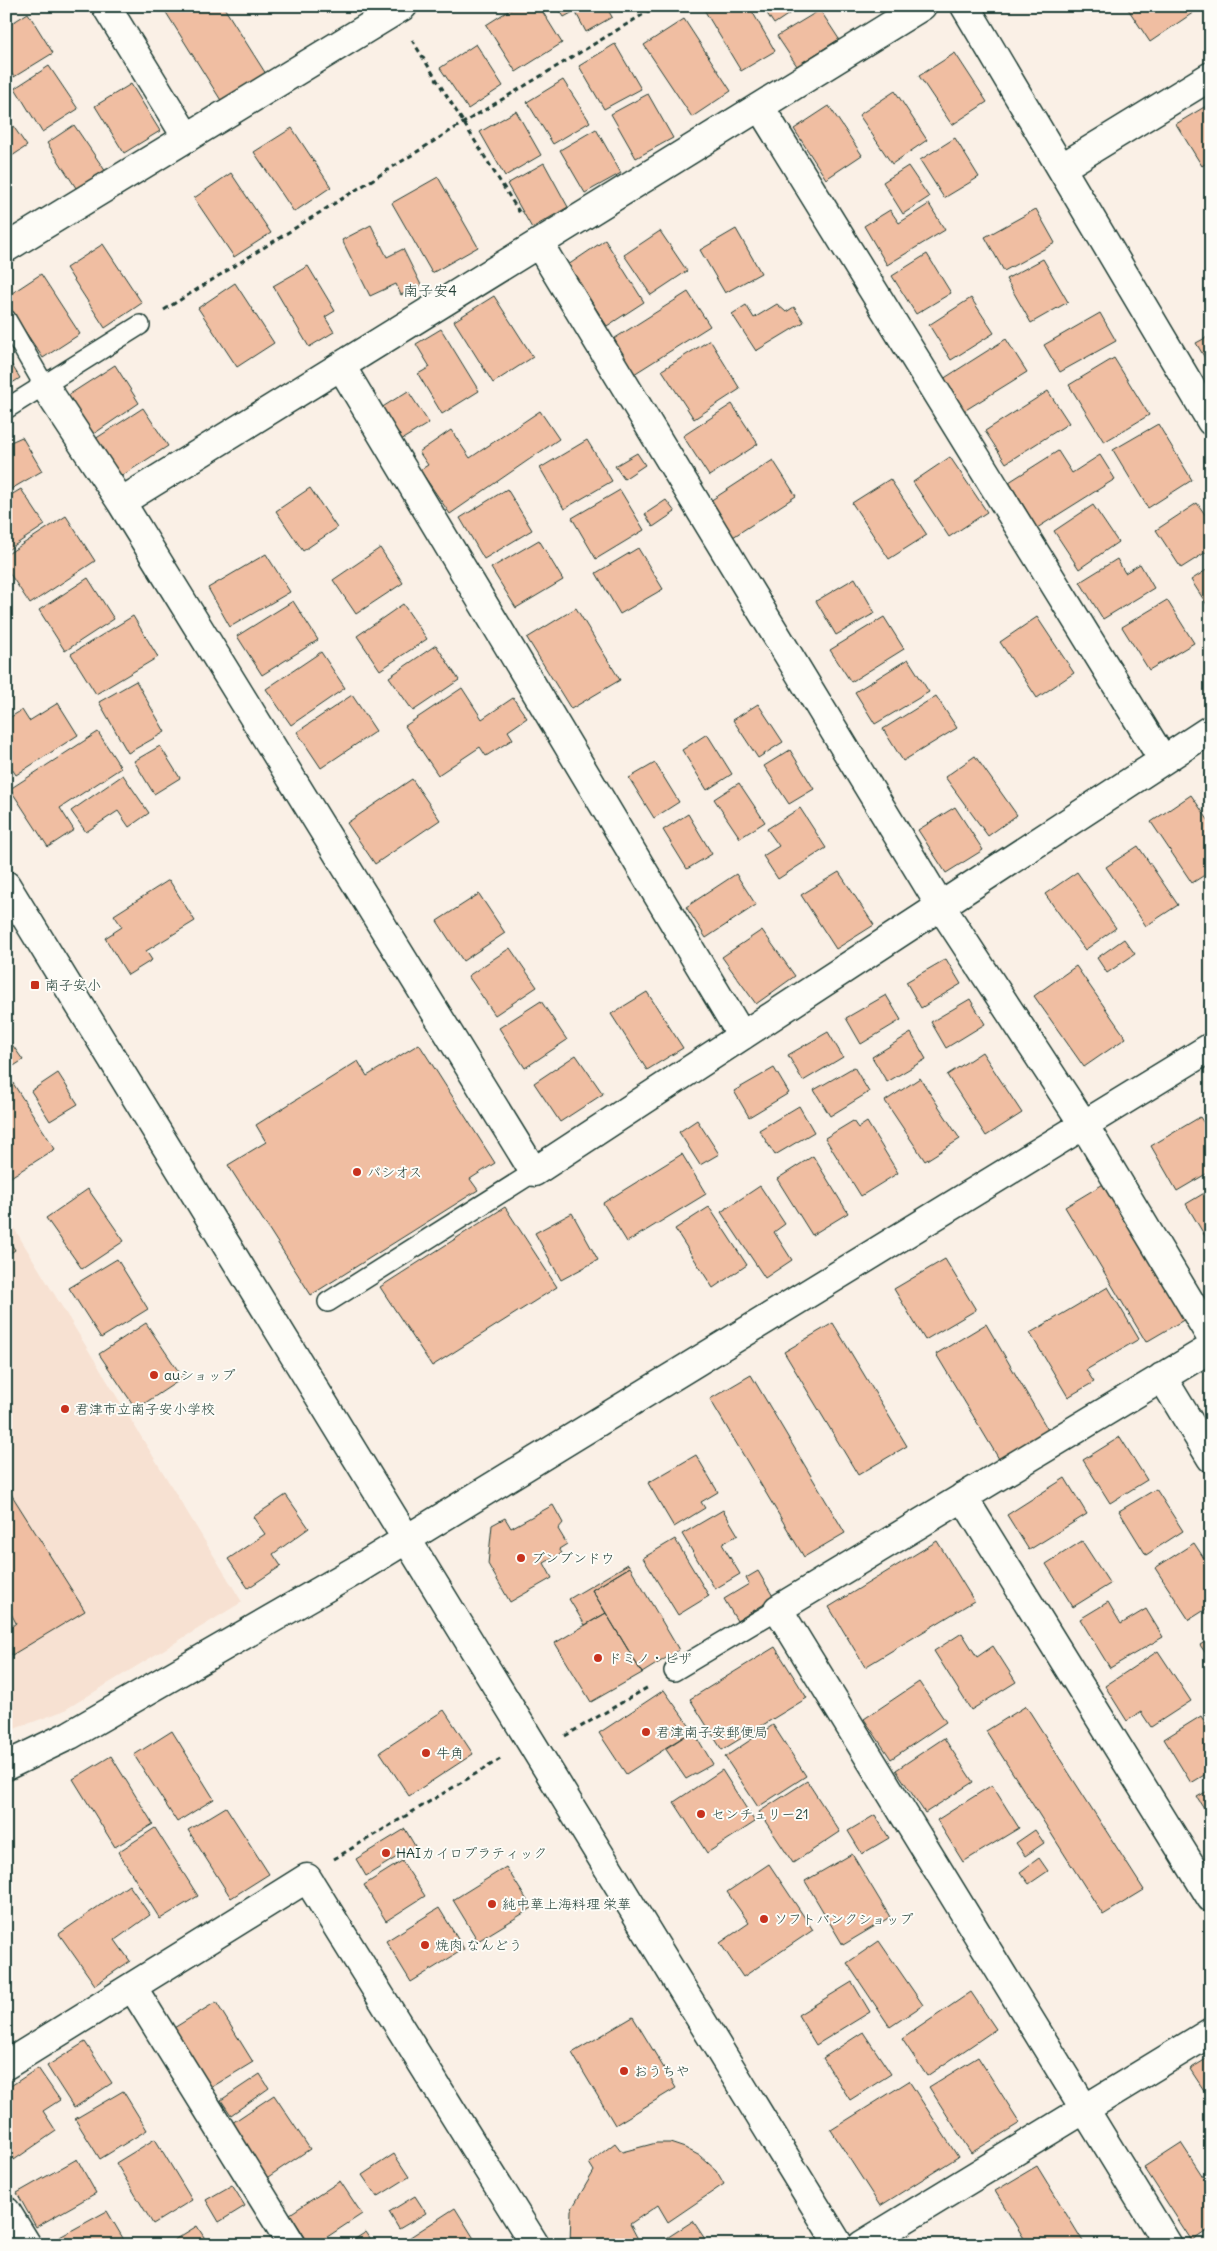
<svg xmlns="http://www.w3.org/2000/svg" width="1217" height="2251" viewBox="0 0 1217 2251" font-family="Delius,'Klee One',sans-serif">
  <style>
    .built { fill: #f7e1d2 }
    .building { fill: #f0bea2; stroke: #1f3d34 }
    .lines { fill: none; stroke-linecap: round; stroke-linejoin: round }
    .service-casing { stroke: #1f3d34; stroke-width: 22 }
    .minor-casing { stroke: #1f3d34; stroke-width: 31 }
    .tertiary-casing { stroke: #1f3d34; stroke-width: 31 }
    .path { stroke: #1f3d34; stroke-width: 3; stroke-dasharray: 5 4; stroke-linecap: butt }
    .service { stroke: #fdfcf7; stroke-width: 19 }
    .minor { stroke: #fdfcf7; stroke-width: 28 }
    .tertiary { stroke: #fdfcf7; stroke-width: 28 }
    .poi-dot { fill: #c8321e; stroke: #fdfcf7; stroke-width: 2 }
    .labels { text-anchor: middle; stroke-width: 4; stroke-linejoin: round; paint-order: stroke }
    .poi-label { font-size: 14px; fill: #1f3d34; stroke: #fdfcf7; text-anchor: start }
    .neighbourhood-label { font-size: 15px; fill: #1f3d34; stroke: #fdfcf7 }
  </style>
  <rect width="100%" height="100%" fill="#faf0e6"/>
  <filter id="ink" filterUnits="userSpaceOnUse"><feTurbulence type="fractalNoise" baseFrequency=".02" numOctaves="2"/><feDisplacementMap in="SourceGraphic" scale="10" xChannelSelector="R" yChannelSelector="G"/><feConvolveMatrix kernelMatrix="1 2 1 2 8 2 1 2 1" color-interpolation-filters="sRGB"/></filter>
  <g filter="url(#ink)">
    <!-- built -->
    <path class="built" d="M6 1215 242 1602 63 1711 6 1732Z"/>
    <!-- building -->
    <path class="building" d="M162 6H223L266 74 222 102Z
      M516 6H539L562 43 516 72 486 25Z
      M557 6H606L612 17 586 32 575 11 564 17Z
      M706 6H749L775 51 741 71 703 8Z
      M762 6H801L774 24Z
      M1126 6H1199L1200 8 1150 42Z
      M820 10 839 39 797 66 777 36Z
      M28 13 53 53 14 77 6 65V27Z
      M684 19 731 91 692 117 644 45Z
      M476 44 503 86 468 109 440 68Z
      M615 44 641 89 604 109 579 66Z
      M955 53 987 102 952 125 919 76Z
      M49 66 78 109 42 132 15 88Z
      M563 80 590 122 553 144 527 102Z
      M131 84 160 131 124 153 95 106Z
      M895 91 927 140 892 164 859 115Z
      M648 94 673 138 636 158 611 114Z
      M1211 103V160L1202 166 1176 124Z
      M829 106 862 155 826 179 794 129Z
      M516 111 541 155 505 176 480 132Z
      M6 116 27 146 6 160Z
      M74 125 106 172 78 191 47 143Z
      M292 128 331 187 294 212 254 152Z
      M596 129 621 173 585 193 560 150Z
      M955 138 979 177 944 198 920 160Z
      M544 163 568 207 532 228 507 184Z
      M908 166 929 197 903 214 883 182Z
      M231 173 271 233 234 257 194 198Z
      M438 177 478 247 432 273 392 203Z
      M929 204 945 230 887 265 864 226 890 210 899 223Z
      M1036 209 1055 243 1004 271 985 237Z
      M371 225 387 257 403 249 421 285 401 295 396 284 370 296 342 240Z
      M736 229 761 273 725 293 700 250Z
      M660 231 687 271 651 295 624 255Z
      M605 240 644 302 607 326 568 265Z
      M103 244 142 303 105 328 66 268Z
      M927 254 951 293 916 314 892 276Z
      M1043 259 1068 302 1031 323 1006 279Z
      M308 266 335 311 325 317 334 332 309 347 273 286Z
      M41 274 80 334 43 358 6 303V297Z
      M235 283 274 343 237 367 198 308Z
      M688 292 710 326 634 374 612 340Z
      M494 296 533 357 493 383 454 321Z
      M971 298 994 333 951 360 929 325Z
      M777 304 786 312 794 307 804 322 756 351 732 314 746 305 754 318Z
      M1100 313 1116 341 1060 372 1044 345Z
      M441 329 479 391 442 414 418 374 430 367 416 344Z
      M1211 335V368L1196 343Z
      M1006 339 1027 372 964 411 943 379Z
      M710 340 740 389 694 419 662 370Z
      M6 356 20 378 6 387Z
      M1114 358 1149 415 1104 442 1069 385Z
      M115 365 139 403 92 435 67 396Z
      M408 391 429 423 401 440 381 408Z
      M1048 391 1069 423 1006 463 985 431Z
      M732 404 758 444 709 476 683 436Z
      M143 408 168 446 120 477 95 439Z
      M540 411 559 439 450 514 420 470 428 465 419 452 451 430 470 458Z
      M1158 424 1192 480 1148 508 1113 450Z
      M22 437 42 471 6 492V444Z
      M587 440 612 481 564 509 540 468Z
      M1058 451 1072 473 1100 455 1115 479 1037 528 1009 482Z
      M637 453 645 465 624 479 615 466Z
      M950 457 987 512 949 537 913 482Z
      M773 460 796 496 733 537 710 501Z
      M890 479 927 535 889 559 852 503Z
      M310 488 337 528 303 551 276 511Z
      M21 489 45 525 6 551V498Z
      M507 489 532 530 484 559 460 518Z
      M620 490 644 530 596 559 572 518Z
      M666 500 675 512 653 527 645 514Z
      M1197 503 1211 523V549L1181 568 1156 530Z
      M1093 505 1118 542 1079 569 1054 531Z
      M66 516 95 561 30 604 6 568V555Z
      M539 540 563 580 516 608 491 568Z
      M380 548 403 583 356 614 333 580Z
      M638 548 663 589 620 614 596 573Z
      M266 554 290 592 230 627 208 588Z
      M1117 559 1125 573 1140 564 1154 588 1103 619 1080 582Z
      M1211 567V611L1191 580Z
      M88 578 114 619 65 651 39 610Z
      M855 578 875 613 836 635 816 601Z
      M1167 600 1194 643 1149 670 1122 627Z
      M293 601 318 640 262 675 237 636Z
      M403 604 427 639 380 670 357 636Z
      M576 608 620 680 571 709 527 638Z
      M133 616 158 657 96 694 71 654Z
      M884 617 904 649 851 682 830 650Z
      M1037 617 1074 673 1037 698 1000 642Z
      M436 645 459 680 413 711 389 677Z
      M321 652 345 688 291 725 266 689Z
      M908 659 929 692 875 724 855 692Z
      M136 681 165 732 128 753 99 702Z
      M462 688 482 719 513 698 527 718 508 731 513 739 486 756 480 747 438 775 405 726Z
      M352 695 376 731 321 768 297 732Z
      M936 696 957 728 903 761 883 729Z
      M58 703 78 735 16 775 6 760V720L22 710 29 721Z
      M758 704 783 742 758 758 733 720Z
      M98 732 121 768 60 808 74 830 48 847 10 789Z
      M707 734 732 774 707 790 682 750Z
      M160 746 180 778 154 794 134 761Z
      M790 750 814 789 789 804 764 766Z
      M975 756 1017 815 988 836 945 777Z
      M655 763 679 802 654 818 629 778Z
      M123 775 149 813 129 827 118 811 86 832 71 811Z
      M412 779 440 820 375 864 347 823Z
      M739 783 765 822 740 838 714 799Z
      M1191 795 1211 824V871L1192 883 1151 822Z
      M955 807 983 850 946 873 918 830Z
      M800 808 826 848 778 879 763 856 779 846 767 829Z
      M688 814 712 854 687 869 663 830Z
      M1138 846 1178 905 1146 926 1106 867Z
      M839 872 874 925 836 949 801 895Z
      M1077 872 1116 928 1085 950 1045 894Z
      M736 874 756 905 706 938 686 907Z
      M169 880 195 921 146 951 152 960 128 975 105 938 122 927 114 915Z
      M479 894 505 933 463 961 437 921Z
      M762 930 795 976 756 1004 722 957Z
      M1124 939 1135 954 1107 973 1097 958Z
      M510 948 537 987 495 1015 468 976Z
      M946 959 961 984 921 1008 906 982Z
      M1076 966 1126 1038 1084 1067 1034 996Z
      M647 992 683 1048 647 1070 611 1014Z
      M886 995 901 1020 861 1044 846 1018Z
      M970 999 985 1024 946 1048 931 1022Z
      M541 1001 567 1040 525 1068 499 1028Z
      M828 1032 843 1057 803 1081 788 1055Z
      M911 1033 926 1059 887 1082 872 1057Z
      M6 1036 23 1060 6 1071Z
      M419 1044 495 1163 470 1179 478 1190 311 1295 228 1165 266 1142 256 1125 358 1061 367 1076Z
      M982 1052 1022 1113 986 1136 947 1075Z
      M576 1055 603 1094 560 1122 534 1083Z
      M854 1067 869 1092 830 1116 814 1090Z
      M774 1068 789 1093 749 1117 734 1091Z
      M58 1073 78 1104 50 1121 31 1091Z
      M9 1077 55 1149 6 1180V1078Z
      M920 1078 960 1139 925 1161 885 1101Z
      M799 1106 814 1132 775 1155 759 1130Z
      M1200 1117 1211 1134V1171L1177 1191 1151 1146Z
      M697 1120 719 1154 700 1165 679 1132Z
      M853 1121 858 1128 867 1122 898 1173 861 1196 825 1138Z
      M682 1154 706 1194 627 1242 603 1203Z
      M813 1156 848 1213 812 1235 777 1179Z
      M1105 1183 1187 1318 1146 1342 1065 1207Z
      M760 1186 785 1224 774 1232 792 1260 765 1278 721 1212Z
      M88 1189 124 1241 82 1269 46 1218Z
      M1211 1189V1246L1186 1204Z
      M505 1207 557 1287 432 1366 380 1287Z
      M709 1207 747 1265 713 1288 675 1229Z
      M572 1213 598 1260 561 1280 535 1233Z
      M6 1236 15 1250 6 1256Z
      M117 1259 148 1309 101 1338 69 1288Z
      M945 1259 976 1310 925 1340 894 1289Z
      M1108 1287 1139 1339 1086 1370 1094 1382 1068 1397 1030 1333Z
      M146 1323 183 1378 136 1409 99 1354Z
      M833 1323 907 1446 858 1475 784 1352Z
      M986 1324 1048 1430 999 1459 936 1354Z
      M751 1375 845 1533 804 1557 710 1399Z
      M1120 1437 1147 1480 1110 1503 1083 1460Z
      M696 1455 718 1492 701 1502 705 1508 674 1527 648 1483Z
      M1065 1478 1087 1514 1029 1550 1007 1515Z
      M6 1486 85 1611 12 1655 6 1645V1631L16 1623 6 1604Z
      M1156 1489 1183 1531 1146 1555 1119 1511Z
      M286 1495 309 1528 273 1554 281 1566 248 1588 228 1559 265 1534 253 1517Z
      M553 1505 563 1523 558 1529 567 1544 559 1549 562 1553 544 1563 552 1578 510 1602 488 1564 492 1525 505 1518 511 1528Z
      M723 1510 738 1535 722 1544 740 1574 715 1589 682 1534Z
      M675 1539 709 1596 678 1615 643 1558Z
      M937 1541 974 1601 865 1667 829 1607Z
      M1082 1541 1110 1584 1073 1607 1046 1564Z
      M1194 1543 1211 1569V1606L1189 1620 1155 1568Z
      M628 1564 630 1567 592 1590 606 1613 585 1625 569 1599Z
      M630 1567 679 1650 642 1673 592 1590Z
      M758 1571 774 1598 737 1621 724 1599 749 1584 746 1578Z
      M1108 1602 1121 1624 1146 1609 1163 1637 1110 1668 1080 1619Z
      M606 1613 642 1673 591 1702 555 1643Z
      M962 1633 977 1657 993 1646 1016 1682 971 1710 934 1651Z
      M1211 1638V1661L1200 1645Z
      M775 1647 807 1698 722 1750 690 1699Z
      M1158 1651 1191 1701 1151 1727 1141 1712 1127 1721 1105 1686Z
      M919 1682 946 1722 891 1759 864 1719Z
      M664 1690 693 1731 626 1774 599 1733Z
      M1026 1706 1144 1890 1103 1915 986 1731Z
      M444 1710 473 1754 409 1796 380 1752Z
      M1201 1716 1211 1732V1771L1191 1783 1164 1739Z
      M773 1725 806 1776 758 1807 725 1757Z
      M172 1731 214 1799 177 1822 134 1755Z
      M693 1731 713 1764 686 1779 665 1748Z
      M944 1738 973 1782 925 1813 896 1770Z
      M111 1756 153 1824 115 1847 73 1779Z
      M722 1770 755 1822 707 1853 674 1802Z
      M807 1781 840 1832 793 1863 759 1812Z
      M992 1785 1019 1828 963 1862 937 1820Z
      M1211 1789V1819L1197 1797Z
      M226 1807 269 1874 231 1898 188 1830Z
      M875 1815 889 1838 862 1854 848 1831Z
      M155 1828 198 1896 160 1919 118 1852Z
      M405 1829 415 1846 366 1876 356 1859Z
      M1035 1830 1044 1843 1025 1856 1016 1843Z
      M852 1854 890 1917 843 1945 805 1881Z
      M1039 1858 1048 1871 1029 1884 1020 1872Z
      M402 1861 425 1896 386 1921 364 1885Z
      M769 1864 813 1930 743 1977 720 1943 749 1923 727 1892Z
      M506 1867 532 1908 478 1941 453 1900Z
      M129 1885 150 1915 115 1940 130 1961 95 1985 59 1934Z
      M439 1908 464 1949 411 1982 386 1941Z
      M879 1941 923 2005 890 2027 847 1963Z
      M852 1982 870 2012 816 2045 798 2015Z
      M971 1992 996 2029 927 2076 902 2039Z
      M216 2002 253 2062 207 2090 169 2031Z
      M633 2017 676 2088 615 2125 572 2053Z
      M863 2032 891 2074 850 2100 823 2058Z
      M85 2042 112 2083 74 2108 47 2066Z
      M1211 2056V2101L1190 2069Z
      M978 2057 1020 2123 971 2153 929 2087Z
      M38 2068 60 2100 43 2111 56 2131 14 2160 6 2148V2089Z
      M260 2074 269 2088 231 2115 221 2100Z
      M909 2081 958 2157 880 2206 831 2130Z
      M123 2091 147 2130 100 2159 75 2119Z
      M274 2095 310 2149 265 2179 229 2125Z
      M155 2139 192 2200 153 2224 116 2163Z
      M615 2143 622 2152 656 2143H670L685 2148 700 2156 716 2170 724 2184 668 2222 658 2205 630 2224 639 2241 633 2245H570L571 2210 594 2171 589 2163Z
      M1181 2143 1211 2189V2228L1192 2241 1144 2167Z
      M394 2154 409 2177 377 2197 362 2175Z
      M77 2159 96 2193 36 2227 17 2193Z
      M1037 2166 1084 2243 1081 2245H1028L995 2191Z
      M340 2181 362 2214 315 2245H310L290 2214Z
      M232 2185 245 2206 219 2222 206 2200Z
      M415 2196 426 2213 399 2229 389 2212Z
      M455 2208 478 2245H402L401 2243Z
      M107 2211 127 2245 47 2244Z
      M693 2221 709 2245H656Z
      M197 2226 209 2245H166Z
      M366 2232 375 2245H346Z"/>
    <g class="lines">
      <!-- service casing -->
      <g class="service-casing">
        <path id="service" d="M6 319 44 385
          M6 409 140 325
          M328 1302 534 1172
          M674 1671 778 1609"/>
      </g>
      <!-- minor casing -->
      <g class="minor-casing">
        <path id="minor" d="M106 6 187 138
          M965 6 1211 421
          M760 107 1163 760
          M1061 168 1211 76
          M539 244 940 905 1084 1125 1211 1337
          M6 248 403 6
          M341 366 742 1036
          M44 385 121 502 534 1172 1211 729
          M121 502 922 6
          M1162 1377 1211 1458
          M963 1497 1211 1898
          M133 1988 292 2245
          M6 2065 307 1878 535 2245
          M6 2211 27 2245
          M862 2245 1211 2032
          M1168 2245 778 1609 1211 1348"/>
      </g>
      <!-- tertiary casing -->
      <g class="tertiary-casing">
        <path id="tertiary" d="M6 885 839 2245
          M6 1766 70 1735 353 1572 1211 1047"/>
      </g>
      <!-- path -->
      <path class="path" d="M412 40 521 215
        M164 310 463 123 657 6
        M565 1736 650 1686
        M334 1859 502 1758"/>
      <!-- service -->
      <use href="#service" class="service"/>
      <!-- minor -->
      <use href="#minor" class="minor"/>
      <!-- tertiary -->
      <use href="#tertiary" class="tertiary"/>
    </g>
  </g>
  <!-- markers -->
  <g class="poi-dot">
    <rect x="30" y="980" width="10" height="10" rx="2.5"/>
    <circle cx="357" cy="1172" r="5"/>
    <circle cx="154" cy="1375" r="5"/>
    <circle cx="65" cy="1409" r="5"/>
    <circle cx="521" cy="1558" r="5"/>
    <circle cx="598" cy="1658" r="5"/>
    <circle cx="646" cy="1732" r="5"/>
    <circle cx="426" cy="1753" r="5"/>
    <circle cx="701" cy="1814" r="5"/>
    <circle cx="386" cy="1853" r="5"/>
    <circle cx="492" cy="1904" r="5"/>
    <circle cx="764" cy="1919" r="5"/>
    <circle cx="425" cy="1945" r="5"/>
    <circle cx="624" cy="2071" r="5"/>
  </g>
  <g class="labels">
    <!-- poi labels -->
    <g class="poi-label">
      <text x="45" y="990">南子安小</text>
      <text x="367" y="1177">パシオス</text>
      <text x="164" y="1380">auショップ</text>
      <text x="75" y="1414">君津市立南子安小学校</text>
      <text x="531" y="1563">ブンブンドウ</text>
      <text x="608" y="1663">ドミノ・ピザ</text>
      <text x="656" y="1737">君津南子安郵便局</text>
      <text x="436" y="1758">牛角</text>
      <text x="711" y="1819">センチュリー21</text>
      <text x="396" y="1858">HAIカイロプラティック</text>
      <text x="502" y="1909">純中華上海料理 栄華</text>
      <text x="774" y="1924">ソフトバンクショップ</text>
      <text x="435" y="1950">焼肉 なんどう</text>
      <text x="634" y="2076">おうちや</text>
    </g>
    <!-- neighbourhood labels -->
    <g class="neighbourhood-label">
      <text x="430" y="296">南子安4</text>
    </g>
  </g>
  <!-- margin -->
  <rect width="1217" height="2251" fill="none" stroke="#fdfcf7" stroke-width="25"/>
  <rect x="12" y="12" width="1192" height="2226" fill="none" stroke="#1f3d34" stroke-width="2" filter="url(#ink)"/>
</svg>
